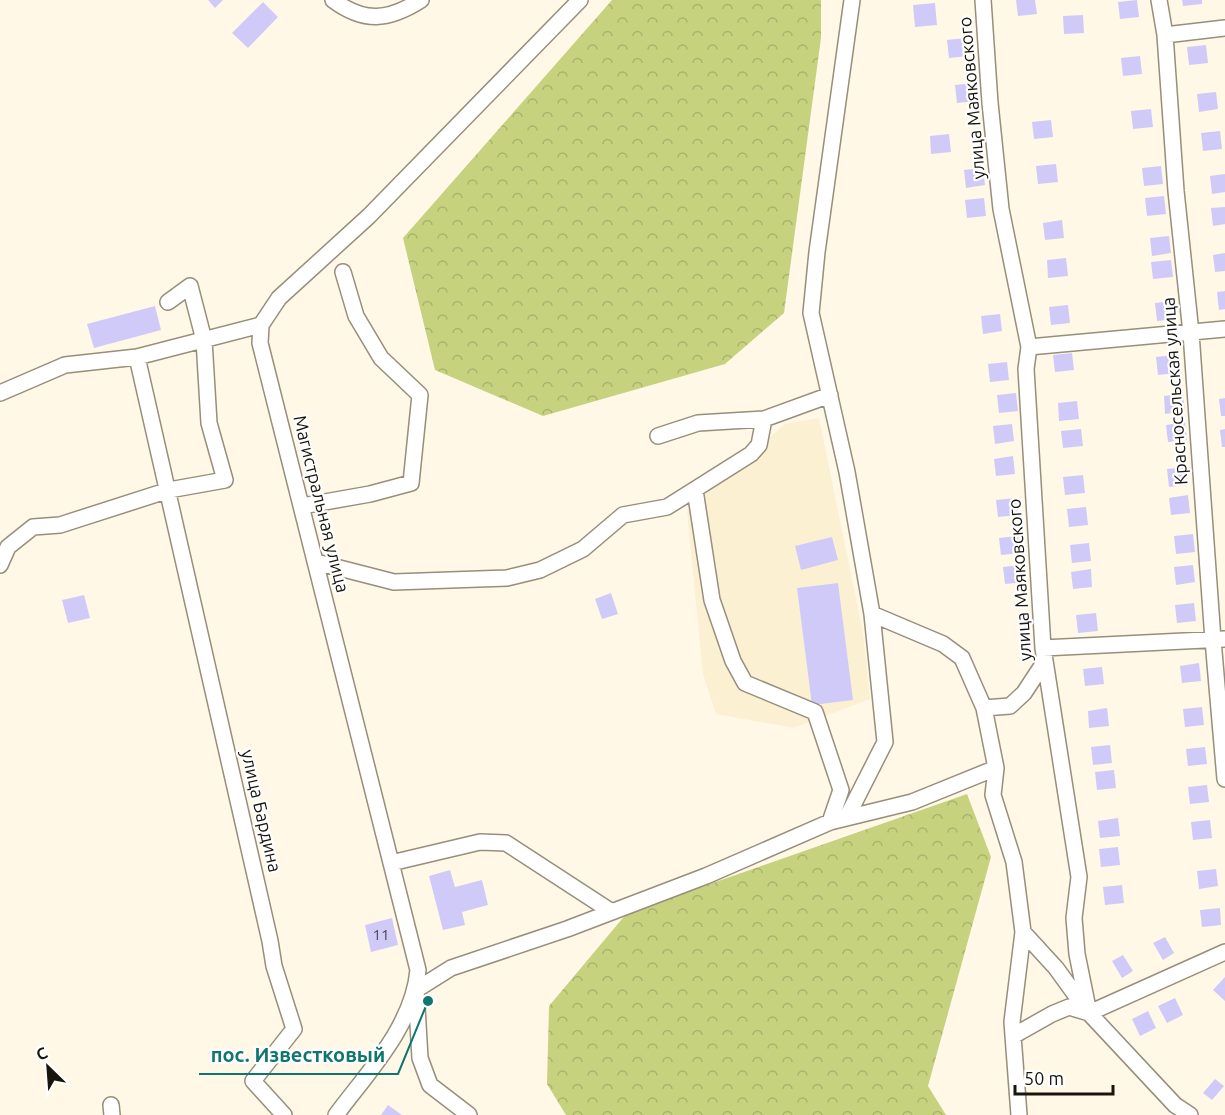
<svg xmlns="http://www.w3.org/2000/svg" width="1225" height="1115" viewBox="0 0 1225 1115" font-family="Ubuntu,sans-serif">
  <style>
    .built { fill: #fcf0d3 }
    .forest { fill: url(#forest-crowns) }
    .building { fill: #d0caf9 }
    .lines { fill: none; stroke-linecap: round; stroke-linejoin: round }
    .minor-casing { stroke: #978e7b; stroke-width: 18 }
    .minor { stroke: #fff; stroke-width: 15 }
    .labels { text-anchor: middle; stroke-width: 4.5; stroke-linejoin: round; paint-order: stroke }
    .number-label { font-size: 15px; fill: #464248 }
    .street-label { font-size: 18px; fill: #18150d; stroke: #fff }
    .leader { fill: none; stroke: #0f766e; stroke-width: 2 }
    .callout-dot { fill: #0f766e; stroke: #fff; stroke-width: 2 }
    .callout-label { font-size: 20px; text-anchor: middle; font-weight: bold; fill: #0f766e; stroke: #fff; stroke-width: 4.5; stroke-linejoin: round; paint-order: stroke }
  </style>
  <defs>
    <pattern id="forest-crowns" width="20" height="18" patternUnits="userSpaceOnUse" patternTransform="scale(1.5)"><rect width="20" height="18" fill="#c7d27f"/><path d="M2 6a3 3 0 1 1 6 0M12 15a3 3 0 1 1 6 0" fill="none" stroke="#aab36d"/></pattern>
  </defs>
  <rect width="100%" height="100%" fill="#fff8e6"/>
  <!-- built -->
  <path class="built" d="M819 418 863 633 870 699 793 728 716 714 703 674 687 511 785 424Z"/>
  <!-- forest -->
  <path class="forest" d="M612 0H821V38L784 313 725 364 543 416 435 370 403 238Z
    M967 794 991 857 928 1086 946 1115H566L547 1084 549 1006 627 913Z"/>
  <!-- building -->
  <path class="building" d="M208 0H223L215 8Z
    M1016 0H1035L1037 14 1018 16Z
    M1137 0 1139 17 1120 19 1118 2Z
    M1182 0H1202V4L1183 6Z
    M263 2 278 17 248 48 232 33Z
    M935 3 937 25 915 27 913 5Z
    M1083 15 1084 33 1064 34 1063 16Z
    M966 38 968 56 949 58 947 40Z
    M1206 45 1208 63 1189 65 1187 47Z
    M1140 56 1142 74 1123 76 1121 58Z
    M974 83 976 101 957 103 955 85Z
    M1216 92 1218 109 1199 112 1197 94Z
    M1151 109 1153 127 1133 129 1131 111Z
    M1051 120 1053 137 1034 139 1032 122Z
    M1220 131 1222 149 1203 151 1201 133Z
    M949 134 951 152 931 154 930 136Z
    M1056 164 1058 182 1038 184 1036 166Z
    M1161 166 1163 184 1144 186 1142 168Z
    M983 168 985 185 966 188 964 170Z
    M1225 174V192L1212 194 1210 176Z
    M1164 196 1166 214 1147 216 1145 198Z
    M984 198 986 216 967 218 965 200Z
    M1225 207V224L1213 226 1211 208Z
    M1062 220 1064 238 1045 240 1043 223Z
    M1169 236 1171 253 1152 256 1150 238Z
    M1225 253V271L1215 272 1213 255Z
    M1066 258 1068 276 1048 278 1047 260Z
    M1171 260 1173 277 1153 279 1151 262Z
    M1225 291V309L1219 310 1217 292Z
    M1175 301 1177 319 1157 321 1155 303Z
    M1068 305 1070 323 1051 325 1049 307Z
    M155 306 161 330 94 348 87 324Z
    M1000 314 1002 331 983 334 981 316Z
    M1072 353 1074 370 1055 372 1053 355Z
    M1175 355 1177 373 1158 375 1156 357Z
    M1007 362 1009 380 990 382 988 364Z
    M1016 393 1018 411 999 413 997 395Z
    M1183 394 1185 411 1165 414 1164 396Z
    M1225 398V416H1221L1219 399Z
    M1077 401 1079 419 1059 421 1058 403Z
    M1185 422 1187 440 1168 442 1166 425Z
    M1012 424 1014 441 995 444 993 426Z
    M1081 429 1083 446 1063 448 1061 431Z
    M1225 429V447H1222L1220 430Z
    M1013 456 1015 474 996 476 994 459Z
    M1186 467 1188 485 1169 487 1167 469Z
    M1083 475 1085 493 1065 495 1063 477Z
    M1188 495 1190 513 1171 515 1169 498Z
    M1016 498 1018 515 998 517 996 500Z
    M1086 507 1088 525 1069 527 1067 509Z
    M1193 534 1195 552 1176 554 1174 536Z
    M1018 536 1020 553 1001 555 999 538Z
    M832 537 838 560 801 570 795 546Z
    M1089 543 1091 561 1072 563 1070 545Z
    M1022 565 1024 582 1005 584 1003 567Z
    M1193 565 1195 582 1176 585 1174 567Z
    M1091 569 1092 587 1073 589 1071 572Z
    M838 583 853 700 812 705 797 588Z
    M611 593 618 614 602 619 595 599Z
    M84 595 90 618 68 623 62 600Z
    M1194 603 1196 621 1177 623 1175 605Z
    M1096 613 1098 631 1078 633 1076 615Z
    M1199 663 1201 681 1182 683 1180 666Z
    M1102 667 1104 684 1085 686 1083 669Z
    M1202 707 1204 725 1185 727 1183 709Z
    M1107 708 1109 726 1089 728 1088 711Z
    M1110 745 1112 763 1093 765 1091 747Z
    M1205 747 1207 764 1188 766 1186 749Z
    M1114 770 1116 788 1097 790 1095 772Z
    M1207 785 1209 802 1190 804 1188 787Z
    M1118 818 1120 836 1100 838 1098 821Z
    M1210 820 1212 838 1193 840 1191 822Z
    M1118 847 1120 865 1101 867 1099 849Z
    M1216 869 1218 886 1199 889 1197 871Z
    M450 870 455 887 482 880 488 905 462 912 465 925 443 930 429 876Z
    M1122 885 1124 903 1105 905 1103 887Z
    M1220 908 1221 925 1202 927 1200 910Z
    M392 918 398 945 371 952 365 925Z
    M1165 937 1174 953 1163 960 1153 943Z
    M1123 955 1133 971 1122 978 1112 961Z
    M1225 977V1001L1213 990Z
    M1175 998 1183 1015 1167 1023 1158 1006Z
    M1148 1011 1156 1028 1140 1036 1132 1019Z
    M1215 1079 1224 1086 1212 1100 1203 1093Z
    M388 1105 402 1115H381Z"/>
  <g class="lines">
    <!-- minor casing -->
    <g class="minor-casing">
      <path id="minor" d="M333 0C364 23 388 21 421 0
        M852 0 817 252 811 313 847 472 872 614 943 644 962 658 984 708 1010 706 1024 693 1045 661
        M983 0 990 103 1001 209 1029 347 1026 369 1043 648 1079 877 1074 918 1077 954 1089 1013 1175 1105 1190 1115
        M1159 0 1165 35 1176 191 1191 333 1213 640 1225 779
        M1165 35 1225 28
        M1029 347 1225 329
        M137 357 261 325
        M0 393 65 365 137 357 270 941 274 966 294 1029 253 1081 284 1115
        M658 436 698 423 764 419
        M695 490 712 600 733 661 745 683 815 712 841 790 830 822
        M302 506 370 494 411 483 420 395 381 358 356 316 343 272
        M316 562 394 582 507 578 540 570 583 549 623 515 667 507 751 454 759 445 764 419 830 395
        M0 565 8 547 33 527 60 525 169 490 225 480 209 423 204 340 190 286 168 302
        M1043 648 1225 639
        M984 708 996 768 993 795 1014 862 1023 932 1012 1022 1019 1115
        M847 817 885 742 872 614
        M391 863 480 842 506 843 612 912
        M1023 932 1056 968 1085 1008
        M1089 1013 1225 952
        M1013 1036 1052 1014 1069 1007 1089 1013
        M111 1105 112 1115
        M336 1115C368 1072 413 1026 418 970L260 343 261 325 279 298 369 216 580 0
        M469 1115 430 1085 420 1058 416 990 451 968 567 929 706 876 830 822 912 802 996 768"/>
    </g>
    <!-- minor -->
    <use href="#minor" class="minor"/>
  </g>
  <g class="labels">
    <!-- number labels -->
    <g class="number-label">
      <text x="381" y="940">11</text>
    </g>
    <!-- street labels -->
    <g class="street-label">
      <text transform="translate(972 98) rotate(-95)" y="6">улица Маяковского</text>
      <text transform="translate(1175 391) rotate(-94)" y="6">Красносельская улица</text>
      <text transform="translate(321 504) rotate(76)" y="6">Магистральная улица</text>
      <text transform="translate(1020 580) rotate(-94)" y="6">улица Маяковского</text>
      <text transform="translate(261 811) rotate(77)" y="6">улица Бардина</text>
    </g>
  </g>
  <!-- callouts -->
  <path class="leader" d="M428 1001L398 1074H199"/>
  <circle class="callout-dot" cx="428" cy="1001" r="6"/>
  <g class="callout-label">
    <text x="298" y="1062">пос. Известковый</text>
  </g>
  <!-- north arrow -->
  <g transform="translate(48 1067) rotate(335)" stroke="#ffffff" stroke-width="4.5" paint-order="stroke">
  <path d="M0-4.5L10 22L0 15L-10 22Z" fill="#18150d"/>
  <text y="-9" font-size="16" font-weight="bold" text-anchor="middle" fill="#18150d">С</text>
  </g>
  <!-- scale -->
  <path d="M1015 1085v9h98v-9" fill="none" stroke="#18150d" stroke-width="3"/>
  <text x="1024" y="1085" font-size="18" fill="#18150d" stroke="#ffffff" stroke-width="4.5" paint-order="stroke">50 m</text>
</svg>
